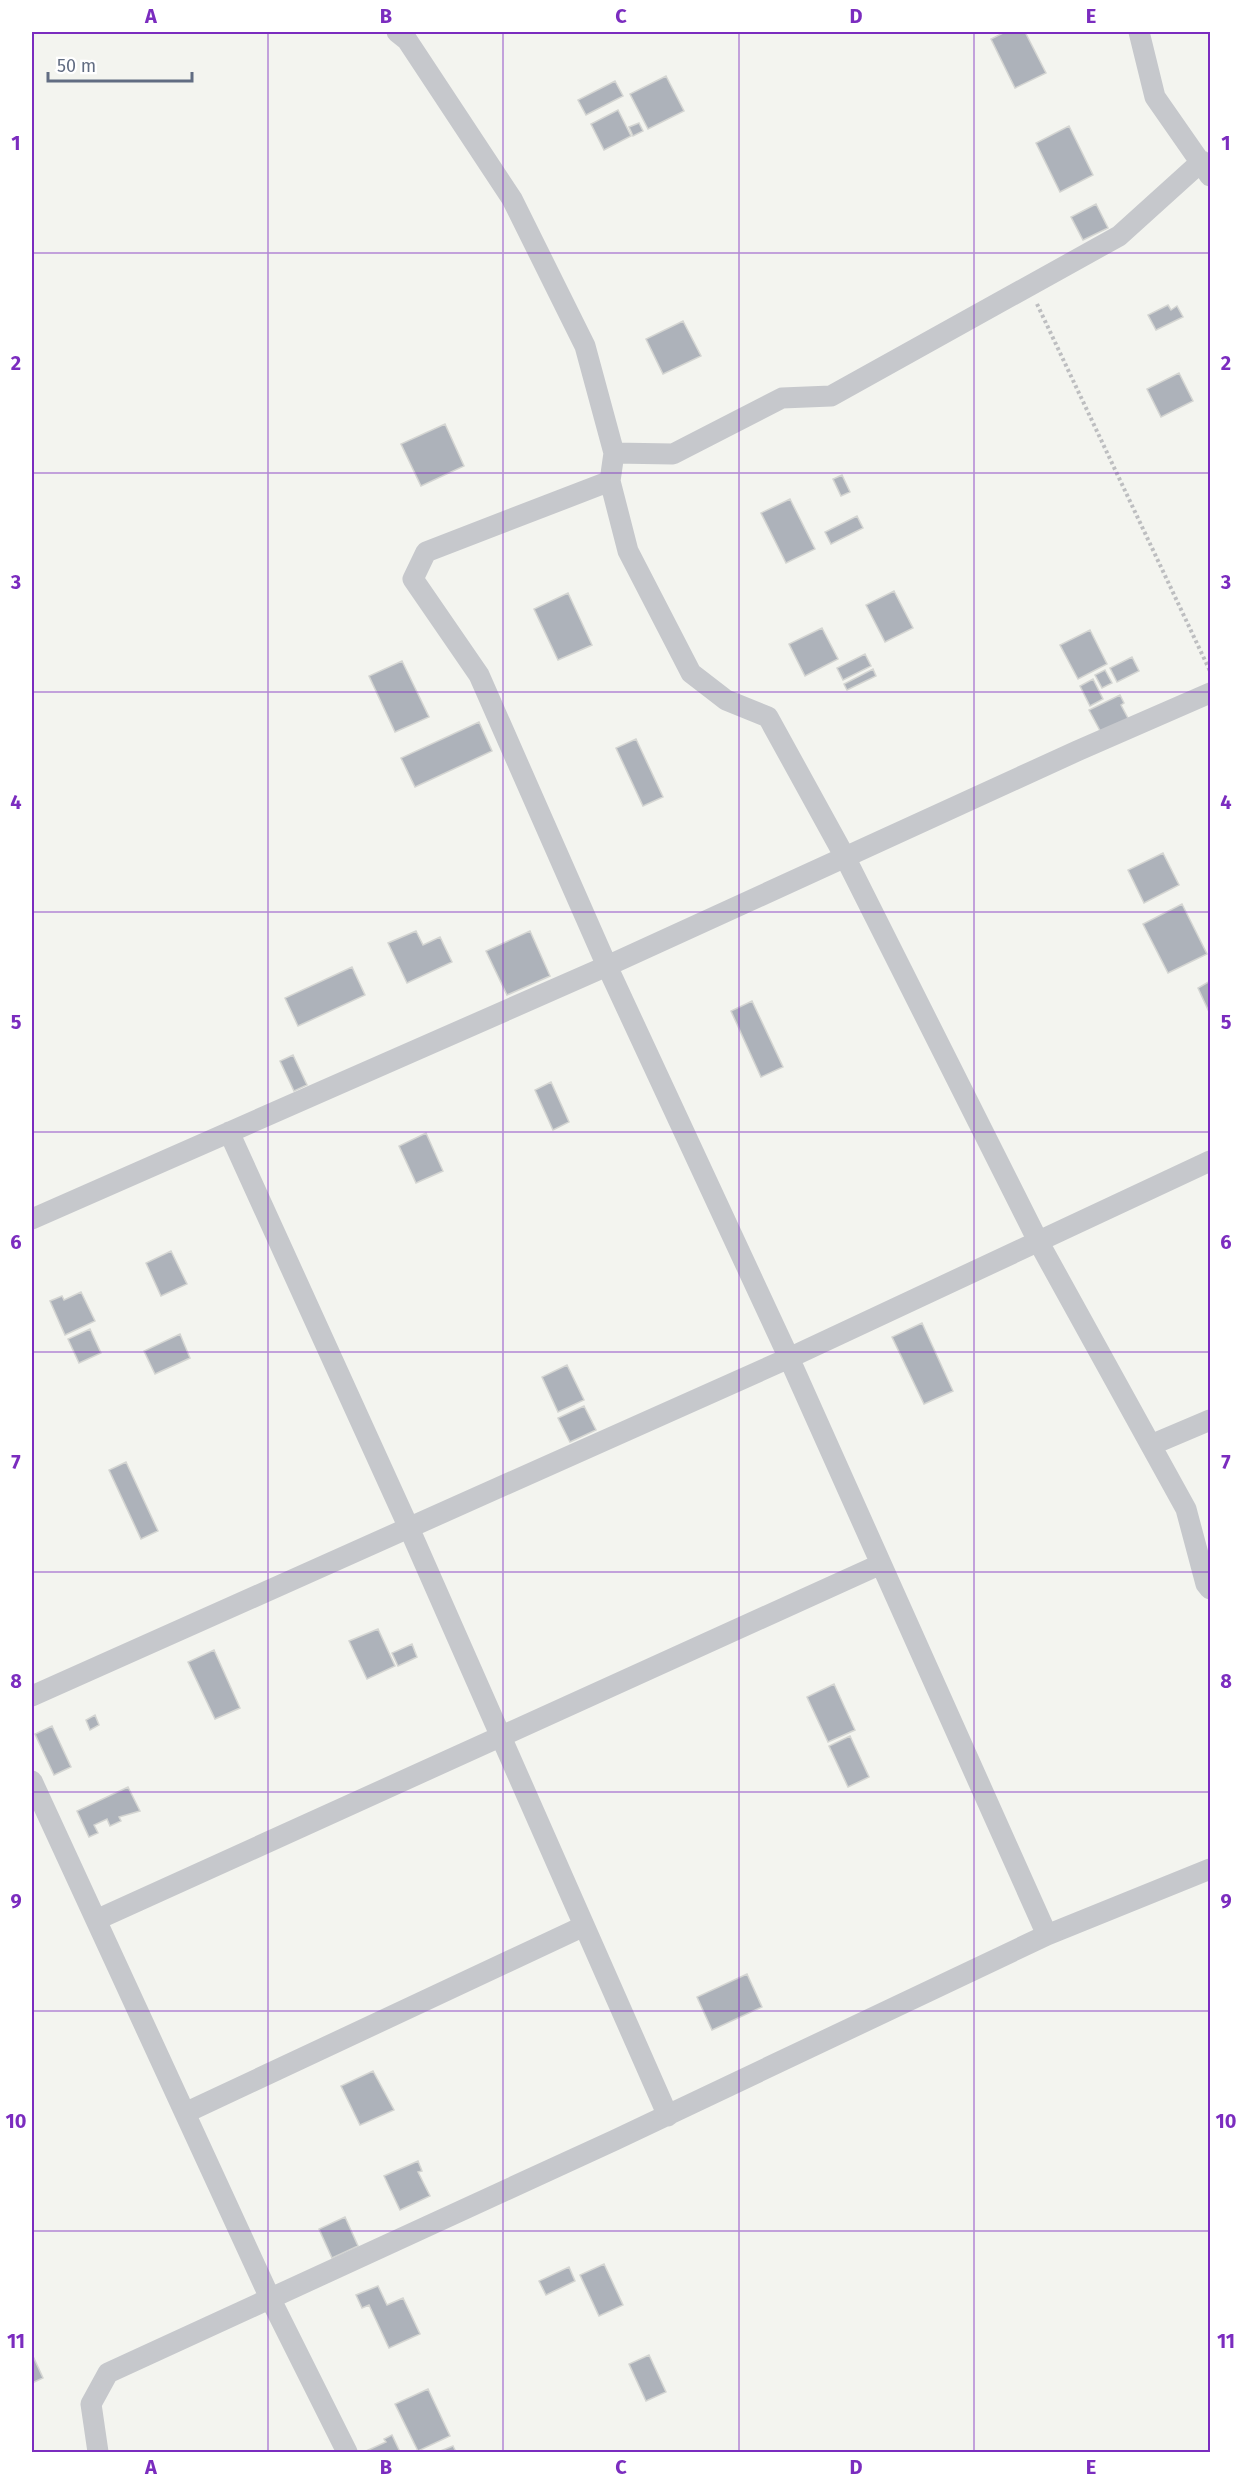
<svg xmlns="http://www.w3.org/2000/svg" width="1242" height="2484" viewBox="0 0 1242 2484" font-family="'Fira Sans',sans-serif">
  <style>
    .building { fill: #adb2ba; stroke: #d4d5d2; stroke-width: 1.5 }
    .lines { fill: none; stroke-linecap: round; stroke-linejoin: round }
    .path { stroke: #bdbec0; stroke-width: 4; stroke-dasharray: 3 3; stroke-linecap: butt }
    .street { stroke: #c6c8cc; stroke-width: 21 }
    .grid { fill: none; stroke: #7b2cbf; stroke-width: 1.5; stroke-opacity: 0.55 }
    .neatline { fill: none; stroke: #7b2cbf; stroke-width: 2 }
    .grid-label { font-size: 20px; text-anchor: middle; font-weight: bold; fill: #7b2cbf }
  </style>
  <rect width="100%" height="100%" fill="#f3f4ef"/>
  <!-- building -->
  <path class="building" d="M1005 32H1025L1046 73 1015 88 991 39Z
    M666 76 684 111 648 129 630 94Z
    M615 81 623 96 586 115 578 100Z
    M618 110 631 136 604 150 591 124Z
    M639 123 643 131 633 136 629 127Z
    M1069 126 1093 175 1060 192 1036 143Z
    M1096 204 1108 228 1083 240 1071 217Z
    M1168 305 1171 310 1177 306 1183 317 1156 330 1148 315Z
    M683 321 701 356 663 374 646 339Z
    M1179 373 1193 401 1161 417 1147 389Z
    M445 424 464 466 421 486 401 444Z
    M842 475 850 492 841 496 833 479Z
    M790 499 815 549 786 563 761 513Z
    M857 516 863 528 831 544 825 532Z
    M894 591 913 628 885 642 866 605Z
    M568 593 592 645 558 660 534 609Z
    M822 628 838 659 805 676 789 644Z
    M1090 630 1107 664 1078 679 1060 645Z
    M865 654 871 666 843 680 837 668Z
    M1132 657 1139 671 1117 682 1110 668Z
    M402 661 429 717 395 732 369 676Z
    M873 669 876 676 847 690 844 684Z
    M1105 670 1112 683 1102 688 1095 675Z
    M1093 679 1103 699 1090 706 1080 686Z
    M1120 695 1124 703 1121 705 1130 722 1103 736 1089 710Z
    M479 722 492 751 415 787 401 758Z
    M636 739 663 797 643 806 616 748Z
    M1163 853 1179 885 1144 903 1128 870Z
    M1182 904 1207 954 1168 973 1143 924Z
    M416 931 423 945 440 937 452 962 407 983 388 943Z
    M530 931 550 976 507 995 486 951Z
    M352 967 365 995 298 1026 285 998Z
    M1210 981V1014L1198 988Z
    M752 1001 783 1067 761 1077 731 1011Z
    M293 1055 307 1085 294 1091 280 1061Z
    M551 1082 569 1122 553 1130 535 1090Z
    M426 1133 443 1171 416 1183 399 1146Z
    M171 1251 187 1284 161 1296 146 1263Z
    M81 1292 95 1321 65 1335 50 1301 62 1296 64 1300Z
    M922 1323 953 1391 924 1404 892 1337Z
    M90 1329 101 1353 79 1363 68 1339Z
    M180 1334 190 1358 155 1374 144 1351Z
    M567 1365 584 1400 558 1412 542 1377Z
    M584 1406 596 1430 570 1442 558 1418Z
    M126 1462 158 1531 141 1539 109 1470Z
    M378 1629 395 1666 367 1679 349 1641Z
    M412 1644 417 1657 398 1666 392 1653Z
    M214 1650 240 1708 215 1719 188 1662Z
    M834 1684 855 1730 828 1742 807 1697Z
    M95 1715 99 1725 90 1730 86 1720Z
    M52 1726 71 1767 54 1775 35 1734Z
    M850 1736 869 1777 848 1787 829 1746Z
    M128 1787 140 1811 119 1817 121 1821 110 1826 107 1819 94 1825 98 1833 89 1837 77 1811Z
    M747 1974 762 2007 712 2030 697 1997Z
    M373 2071 394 2110 360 2125 341 2086Z
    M418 2161 422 2171 418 2172 430 2196 400 2210 384 2176Z
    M345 2217 358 2246 332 2258 319 2229Z
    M604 2264 623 2305 599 2316 580 2275Z
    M569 2267 575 2281 546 2295 539 2281Z
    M378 2286 387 2305 403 2298 420 2334 389 2348 369 2305 362 2308 356 2295Z
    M32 2354 43 2378 32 2383Z
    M649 2355 666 2392 646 2401 629 2364Z
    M428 2389 450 2436 418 2451 395 2404Z
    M392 2435 400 2452H364L386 2442 384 2439Z
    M453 2446 456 2452H438Z"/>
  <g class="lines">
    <!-- path -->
    <path class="path" d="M1037 304 1210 671"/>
    <!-- street -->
    <path class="street" d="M397 32 407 40 512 199 585 346 614 453 610 481 628 551 691 673 726 700 768 717 845 857 1038 1241 1186 1509 1206 1584 1210 1589
      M1139 32 1155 97 1210 176
      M614 453 673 454 782 398 831 396 1119 236 1202 161
      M610 481 426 552 413 579 479 675 607 966 789 1358 1047 1935
      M229 1132 409 1528 668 2116
      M32 1219 607 966 1077 751 1210 693
      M1151 1445 1210 1420
      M32 1696 789 1358 1210 1161
      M32 1781 270 2298 347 2452
      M96 1920 881 1564
      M185 2113 584 1926
      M98 2452 91 2404 108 2373 615 2140 1047 1935 1210 1869"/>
  </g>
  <!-- grid -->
  <path class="grid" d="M268 32V2452M503 32V2452M739 32V2452M974 32V2452M32 253H1210M32 473H1210M32 692H1210M32 912H1210M32 1132H1210M32 1352H1210M32 1572H1210M32 1792H1210M32 2011H1210M32 2231H1210"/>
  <!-- border -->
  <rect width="1242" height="2484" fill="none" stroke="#ffffff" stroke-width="66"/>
  <!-- scale -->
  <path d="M48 72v9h144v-9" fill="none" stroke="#616c82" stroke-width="3"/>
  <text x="57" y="72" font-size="18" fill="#616c82" stroke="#ffffff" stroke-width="4.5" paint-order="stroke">50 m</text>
  <rect x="33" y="33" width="1176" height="2418" class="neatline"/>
  <g class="grid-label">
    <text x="151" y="23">A</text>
    <text x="386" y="23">B</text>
    <text x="621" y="23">C</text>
    <text x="856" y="23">D</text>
    <text x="1091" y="23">E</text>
    <text x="16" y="150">1</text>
    <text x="1226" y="150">1</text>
    <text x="16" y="370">2</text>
    <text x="1226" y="370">2</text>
    <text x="16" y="589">3</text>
    <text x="1226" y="589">3</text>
    <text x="16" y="809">4</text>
    <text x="1226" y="809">4</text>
    <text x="16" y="1029">5</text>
    <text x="1226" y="1029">5</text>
    <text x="16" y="1249">6</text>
    <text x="1226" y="1249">6</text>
    <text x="16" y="1469">7</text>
    <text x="1226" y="1469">7</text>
    <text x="16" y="1688">8</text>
    <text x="1226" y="1688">8</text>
    <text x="16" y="1908">9</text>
    <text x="1226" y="1908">9</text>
    <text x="16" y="2128">10</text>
    <text x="1226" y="2128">10</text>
    <text x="16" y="2348">11</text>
    <text x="1226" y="2348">11</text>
    <text x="151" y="2474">A</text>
    <text x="386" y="2474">B</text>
    <text x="621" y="2474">C</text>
    <text x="856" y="2474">D</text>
    <text x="1091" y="2474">E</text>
  </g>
</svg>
